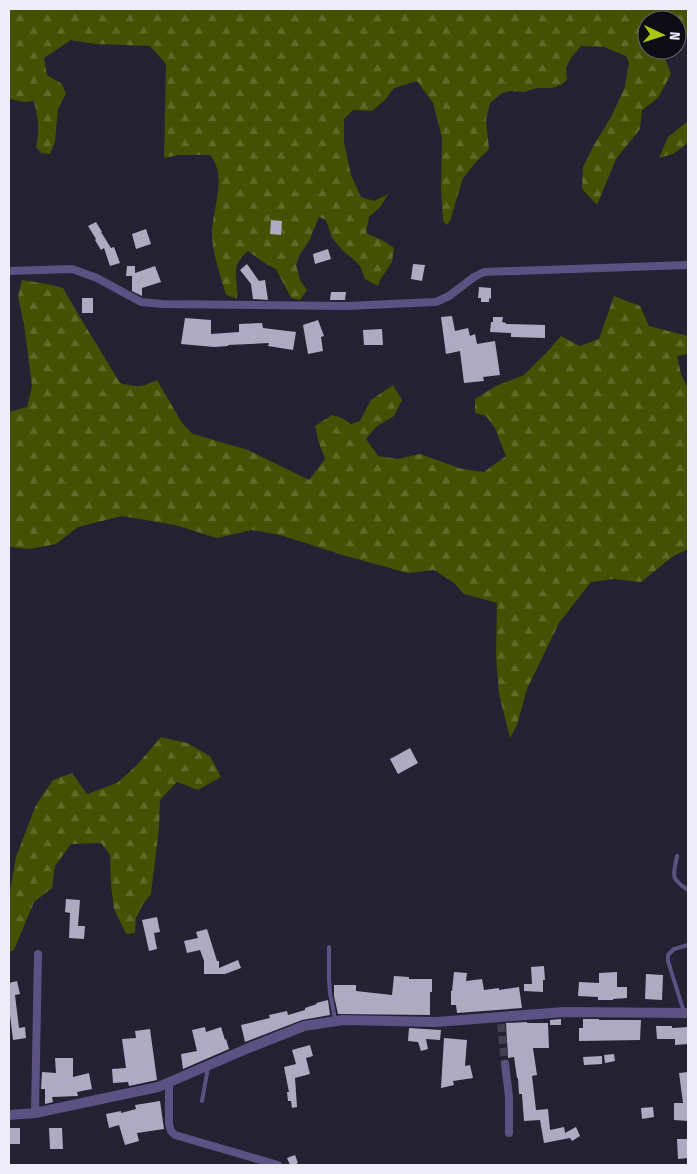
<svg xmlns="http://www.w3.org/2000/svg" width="697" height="1174" viewBox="0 0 697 1174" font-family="'Fira Sans Condensed',sans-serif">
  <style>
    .forest { fill: url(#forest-firs) }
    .building { fill: #aeaac2 }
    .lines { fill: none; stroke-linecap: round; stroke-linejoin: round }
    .minor-tunnel { stroke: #423f51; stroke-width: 8; stroke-dasharray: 8 4; stroke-linecap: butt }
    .service { stroke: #5b5183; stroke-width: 4 }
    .minor { stroke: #5b5183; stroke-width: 8 }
    .tertiary { stroke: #5b5183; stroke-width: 10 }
  </style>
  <defs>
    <pattern id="forest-firs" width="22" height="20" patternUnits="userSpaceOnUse" patternTransform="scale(1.25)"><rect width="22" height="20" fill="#445002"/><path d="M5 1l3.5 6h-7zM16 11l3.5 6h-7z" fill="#5f6928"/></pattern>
  </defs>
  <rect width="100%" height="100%" fill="#242133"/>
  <!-- forest -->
  <path class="forest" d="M9 9H688V39L684 35 677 37V20H647V50H662L671 74 658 98 642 110 640 129 616 159 597 205 582 189 583 167 594 145 611 117 625 87 629 63 626 56 604 47 581 46 571 58 566 68 567 80 561 85 551 88H537L524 92 510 91 502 93 490 103 486 120 489 149 477 161 463 178 450 221 447 225 443 221 441 190 442 138 433 103 417 81 394 88 385 100 372 111 353 110 344 119V142L351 175 361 197 374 201 388 194 381 206 369 217 366 233 384 241 394 248 392 262 380 280 378 286 365 279 360 266 352 258 344 252 332 238 326 220 319 217 309 241 300 254 296 265 300 280 307 290 300 300 291 298 276 269 266 264 248 251C228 269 239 276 237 299L226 295C221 277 212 252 212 234 212 209 228 176 210 155H179L164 158 166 64 150 46 95 44 71 40 44 58 47 75 62 84 66 94 58 108 55 142 50 154 41 153 36 147C40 130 38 118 34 101L24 102 9 99Z
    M688 121V143L673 154 659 158 668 137Z
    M22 280 47 284 63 288C81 320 101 351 120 383 137 387 141 388 157 380L182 423 193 434 248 450 309 480 325 459 319 443 315 426 332 415 342 418 351 424 360 421 371 400 393 385 402 400 394 416 376 427 366 439 378 456 397 459 420 454 462 469 484 472 506 456 495 428 486 416 475 413V399L496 386 524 375 547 352 561 336 580 346 599 339 614 296 640 306 649 326 688 336V354L677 356 681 374 688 389V549L672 557 641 582 614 579 591 582 559 623 527 689 517 725 510 738 499 694 496 656 497 603 464 594 454 583 434 570 408 573 346 556 280 535 252 530 217 538 175 525 122 516 78 527 56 544 30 549 9 547V412L27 407 32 386 24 324 18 297Z
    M161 737 187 743 210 756 221 777 198 790 177 782 160 800 159 828 151 894 143 904 136 918 135 933 126 934 114 909 111 885 110 855 101 843 71 844 55 866 52 888 34 902 14 950 9 952V896L16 857 36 805 53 780 72 773 87 794 117 783 137 765Z"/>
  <!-- building -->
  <path class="building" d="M271 220 282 221 281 235 270 234Z
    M96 222 102 232H101L111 248 114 247 120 263 110 266 104 248 101 250 95 240 96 239 88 226Z
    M146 229 151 244 136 249 132 234Z
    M328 249 331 259 315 264 313 254Z
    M247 264 259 281 265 280 268 300 253 299 251 284 240 270Z
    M413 264 425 265 422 281 411 279Z
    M127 266H135V273L155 266 161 282 142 288V296L132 291V276H126Z
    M479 287 491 288V299L489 298V302H481V298H478Z
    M331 292H346L345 300H330Z
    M82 298H93V313H82Z
    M452 316 455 331 468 328 470 336 475 334 477 344 495 341 500 375 483 377 484 381 464 383 460 351 446 354 441 317Z
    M493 317H503L502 322 506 323V324L545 325V338L511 337V333L490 332 491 322H493Z
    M185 318 211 320V334L239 332V324L262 323 263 328 296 332 293 350 268 346 269 343 228 345V346L214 347 181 344Z
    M318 320 324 336 321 337 323 351 308 354 303 325Z
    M382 329 383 345H364L363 330Z
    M410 748 418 763 398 774 390 759Z
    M66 899 80 900 78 926H85L84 939 69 938 70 913 65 912Z
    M157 917 160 932 154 933 157 949 149 951 142 920Z
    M207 929 217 961H219V968L238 960 241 968 225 974H204V961L200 950 187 953 184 941 198 938 196 932Z
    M544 966 545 980H543V992L524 991V984H532L531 967Z
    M454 972 467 973 466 981 482 979 484 990 499 988V990L519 987 522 1008 457 1013 456 1005H451V991H452Z
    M617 972V987H627V998L613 999V1000H598V997L578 996 579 982 599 983V973Z
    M646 974 663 975 662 1000 645 999Z
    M394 976 409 977V979H432V992H430V1015L338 1014 334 996V985H356V991L392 995Z
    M17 981 20 994 15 995 19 1028 25 1027 26 1038 13 1040 10 1015H9V983Z
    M328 1000 330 1015 302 1020 245 1042 241 1025 270 1018 269 1015 287 1011 288 1015 305 1010V1008L317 1004 316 1003Z
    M561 1019V1025H550V1020Z
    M583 1019H599V1020H641L640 1040 579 1041V1028H583Z
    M527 1022V1023H548L549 1048H533L537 1075 532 1076 536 1110 548 1109 550 1130 564 1127 565 1133 576 1127 580 1136 572 1141 570 1138 544 1143 540 1120 524 1121 522 1094H519L518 1078H517L514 1057 508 1058 506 1023Z
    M656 1026H672V1028L688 1027V1044L675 1045V1039H657Z
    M205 1027 206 1032 221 1027 225 1040 226 1039 229 1049 183 1069 181 1054 197 1051 192 1030Z
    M409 1028 441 1030 440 1040 426 1039 428 1049 421 1051 418 1042 408 1041Z
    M150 1029 157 1080 129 1086 128 1082 113 1083 112 1069 126 1068 122 1039 136 1038 135 1031Z
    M444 1038 467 1040 465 1066 470 1065 473 1078 453 1081 454 1085 441 1088Z
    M310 1045 313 1056 306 1058 310 1074 295 1078 297 1107 292 1108 291 1101H288L287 1092H289L284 1067 296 1064 292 1050Z
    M614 1054 615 1061 605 1063 604 1055Z
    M602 1056V1064L584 1065 583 1057Z
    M55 1058H73V1077L89 1073 92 1089 77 1092 78 1096 52 1097 53 1102 45 1104V1089H41L42 1072 56 1073Z
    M688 1072V1121L674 1120V1103H683L679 1073Z
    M160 1101 164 1129 137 1133 139 1141 125 1145 119 1125 109 1128 106 1114 121 1111V1113L136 1109 135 1105Z
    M653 1107 654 1117 642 1119 641 1108Z
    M9 1128H20V1144H9Z
    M49 1128H62L63 1149H50Z
    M677 1139H688V1158L678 1159Z
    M295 1155 298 1163 294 1165H290L287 1158Z"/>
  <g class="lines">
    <!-- minor-tunnel -->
    <path class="minor-tunnel" d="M501 1024 505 1064"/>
    <!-- service -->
    <path class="service" d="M677 856C673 876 670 878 688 890
      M329 947V979L330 993 335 1019
      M684 1012 668 961V955L674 949 688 945
      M202 1101 208 1068"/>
    <!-- minor -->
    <path class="minor" d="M9 271 72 269 97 278 141 302 162 304 346 306 436 302 449 296 474 277 484 272 688 265
      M505 1064 509 1097V1133
      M169 1083V1124L171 1131 175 1135 278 1165
      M35 1113 38 954"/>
    <!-- tertiary -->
    <path class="tertiary" d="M9 1115 35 1113 158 1087 251 1047 304 1026 343 1020 436 1022 564 1012 688 1013"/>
  </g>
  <!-- border -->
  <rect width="697" height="1174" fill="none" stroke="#eeecf9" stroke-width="20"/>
  <!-- north arrow -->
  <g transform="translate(662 35) rotate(94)"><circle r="24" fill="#0d0c14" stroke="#676670"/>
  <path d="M0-4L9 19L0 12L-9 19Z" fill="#acc611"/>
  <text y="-8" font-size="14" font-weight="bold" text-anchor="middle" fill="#eeecf9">N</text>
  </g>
</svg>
